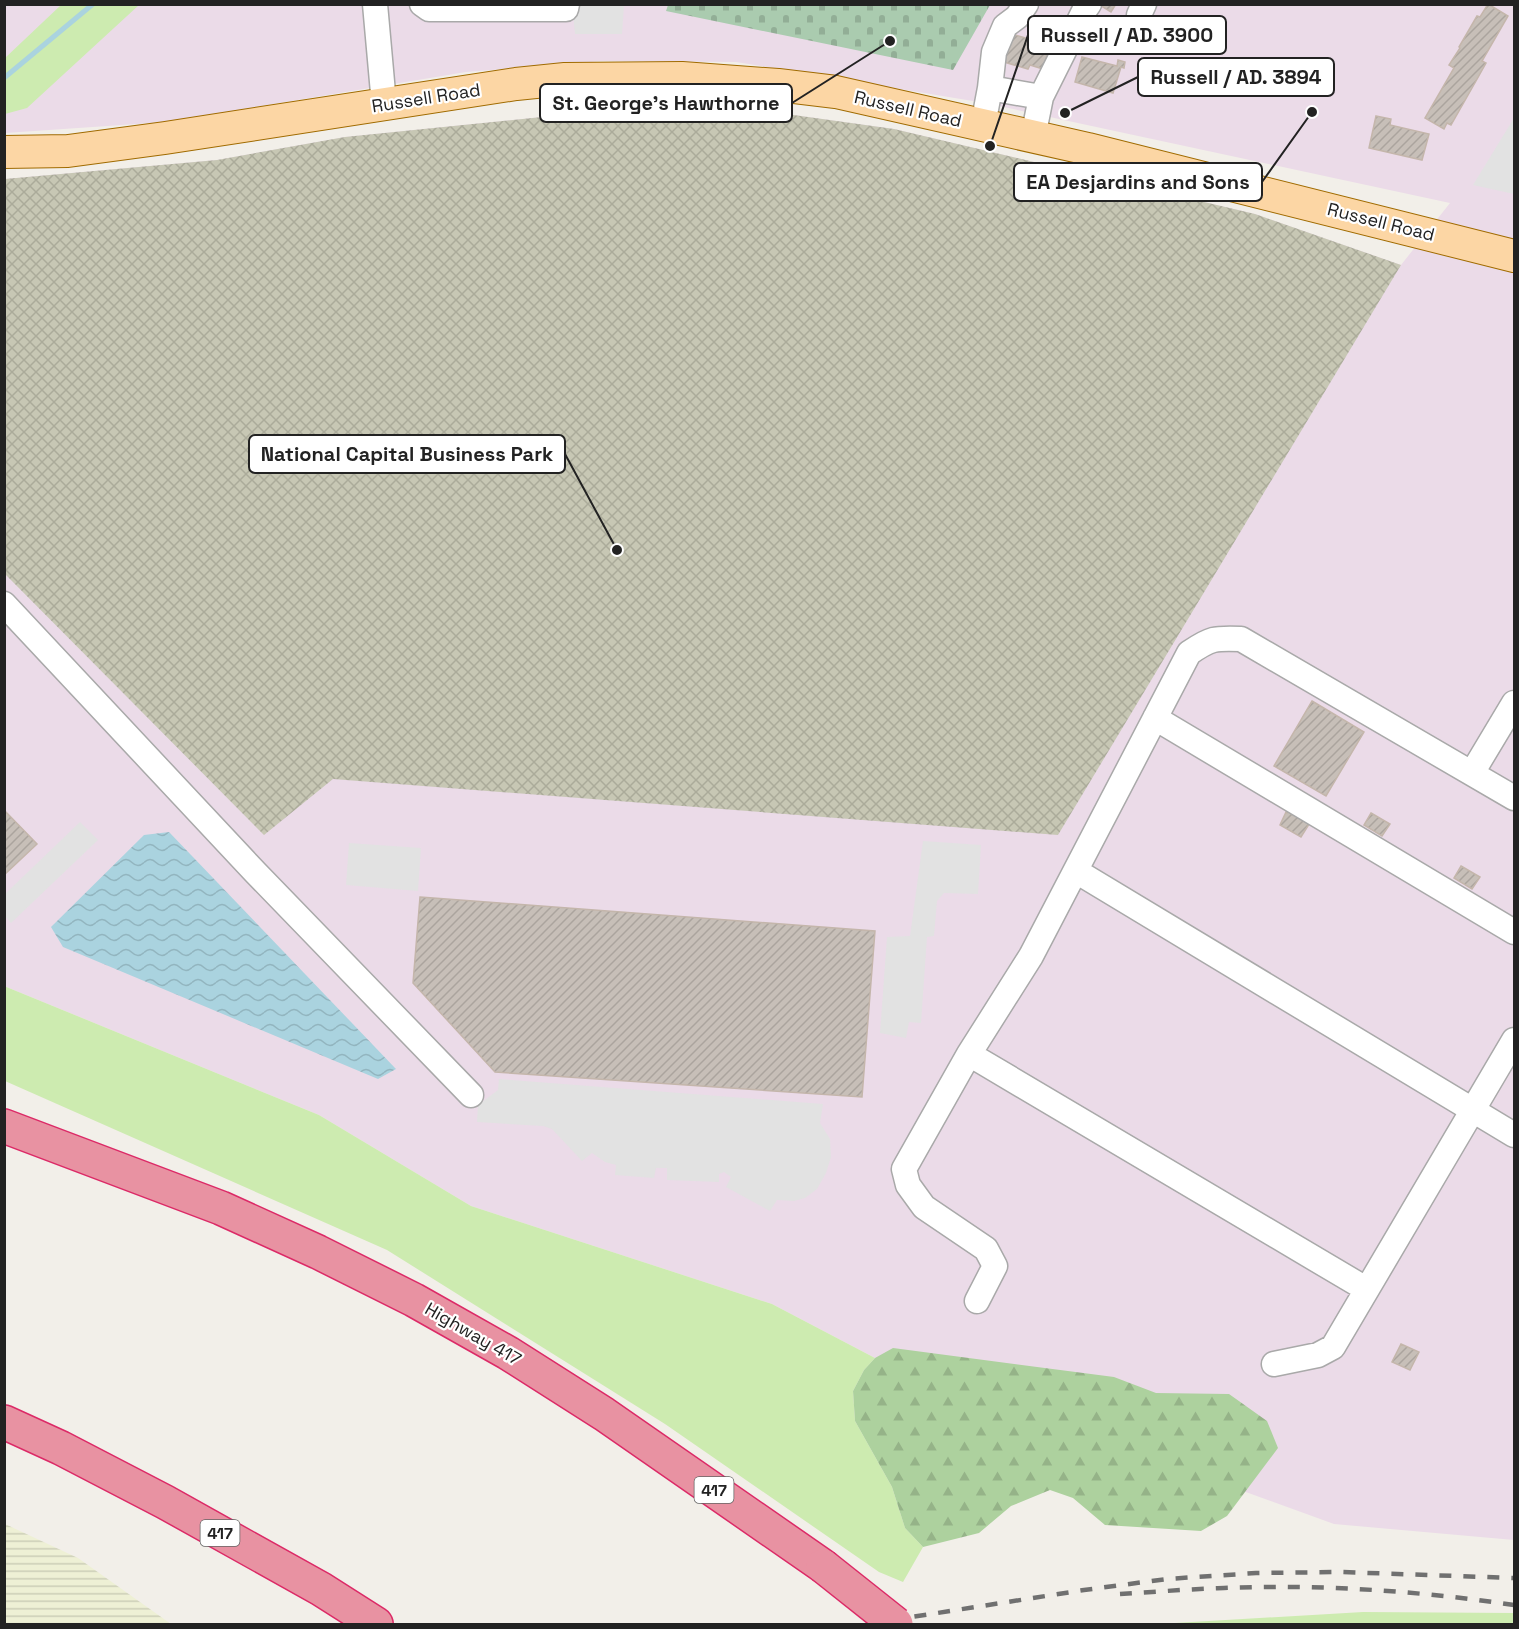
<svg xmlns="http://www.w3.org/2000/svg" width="1519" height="1629" viewBox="0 0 1519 1629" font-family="'Space Grotesk',sans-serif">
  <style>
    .industrial { fill: #ebdbe8 }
    .construction { fill: url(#construction-cross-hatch) }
    .farmland { fill: url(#farmland-rules) }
    .grass { fill: #cdebb0 }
    .forest { fill: url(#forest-firs) }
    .cemetery { fill: url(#cemetery-stones) }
    .parking { fill: #e2e2e2 }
    .water { fill: url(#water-waves) }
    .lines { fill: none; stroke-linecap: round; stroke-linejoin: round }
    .stream { stroke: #aad3df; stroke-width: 5 }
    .building { fill: url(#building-hatch); stroke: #c4b6ab; stroke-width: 1.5 }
    .minor-casing { stroke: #a9a9a9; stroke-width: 27 }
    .major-casing { stroke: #a06b00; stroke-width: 34 }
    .highway-casing { stroke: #dc2a67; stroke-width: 36 }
    .minor { stroke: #fff; stroke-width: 24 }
    .major { stroke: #fcd6a4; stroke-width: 32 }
    .highway { stroke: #e892a2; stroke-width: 33 }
    .rail { stroke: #707070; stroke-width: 4.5; stroke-dasharray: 12 12; stroke-linecap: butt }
    .highway-bridge-casing { stroke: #dc2a67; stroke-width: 36; stroke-linecap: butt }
    .highway-bridge { stroke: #e892a2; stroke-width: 33 }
    .labels { text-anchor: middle; stroke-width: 4.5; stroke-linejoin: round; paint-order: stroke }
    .shield { fill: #fff; stroke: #646464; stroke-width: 1.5 }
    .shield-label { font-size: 16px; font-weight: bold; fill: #222 }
    .street-label { font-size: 18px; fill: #222; stroke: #fff }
    .leader { fill: none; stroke: #222; stroke-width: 2 }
    .callout-dot { fill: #222; stroke: #fff; stroke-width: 2 }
    .callout { fill: #fff; stroke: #222; stroke-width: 2 }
    .callout-label { font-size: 20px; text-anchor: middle; font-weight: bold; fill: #222 }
  </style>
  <defs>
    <pattern id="construction-cross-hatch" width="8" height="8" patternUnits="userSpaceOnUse" patternTransform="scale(1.5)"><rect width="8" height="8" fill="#c7c7b4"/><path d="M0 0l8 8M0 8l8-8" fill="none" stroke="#abab9a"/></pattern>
    <pattern id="farmland-rules" width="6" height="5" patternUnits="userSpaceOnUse" patternTransform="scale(1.5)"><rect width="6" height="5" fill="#eef0d5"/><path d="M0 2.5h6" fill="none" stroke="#ccceb7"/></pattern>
    <pattern id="forest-firs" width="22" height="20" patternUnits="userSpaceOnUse" patternTransform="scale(1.5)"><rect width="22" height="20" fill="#add19e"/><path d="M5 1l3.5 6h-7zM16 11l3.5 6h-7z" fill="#95b388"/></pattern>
    <pattern id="cemetery-stones" width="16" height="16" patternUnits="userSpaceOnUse" patternTransform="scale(1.5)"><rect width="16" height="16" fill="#aacbaf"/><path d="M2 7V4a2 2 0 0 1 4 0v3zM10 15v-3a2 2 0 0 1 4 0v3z" fill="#92ae96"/></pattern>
    <pattern id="water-waves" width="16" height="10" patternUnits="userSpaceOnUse" patternTransform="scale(1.5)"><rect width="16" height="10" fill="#aad3df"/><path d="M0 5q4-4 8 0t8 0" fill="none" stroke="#92b5bf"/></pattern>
    <pattern id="building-hatch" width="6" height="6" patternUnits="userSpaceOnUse" patternTransform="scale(1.5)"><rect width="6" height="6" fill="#c7bfb8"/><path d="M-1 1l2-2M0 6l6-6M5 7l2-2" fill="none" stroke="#aba49e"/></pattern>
  </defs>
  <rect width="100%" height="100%" fill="#f2efe9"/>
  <!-- industrial -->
  <path class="industrial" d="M5 5H1514V1540L1334 1524 875 1358 772 1304 471 1206 319 1115 4 986 5 179 217 160 345 137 630 108 772 112 894 129 1255 214 1401 265 1450 203 985 103 736 62 602 61 466 72 166 122 5 133Z"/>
  <!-- construction -->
  <path class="construction" d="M630 108 772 112 894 129 1255 214 1401 265 1058 835 333 779 264 835 5 574V179L217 160 345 137Z"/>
  <!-- farmland -->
  <path class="farmland" d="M5 1524 78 1558 171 1624H5Z"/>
  <!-- grass -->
  <path class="grass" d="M61 5H139L27 108 5 114V58Z
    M4 986 319 1115 471 1206 772 1304 875 1358 864 1370 853 1391 855 1421 892 1487 905 1528 923 1547 903 1582 879 1572 665 1424 387 1250 5 1081Z
    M1363 1612 1514 1613V1624H1158Z"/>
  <!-- forest -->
  <path class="forest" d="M893 1348 1114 1377 1156 1393 1229 1394 1267 1421 1278 1448 1227 1516 1201 1531 1105 1525 1073 1498 1050 1490 1011 1506 979 1533 923 1547 905 1528 892 1487 855 1421 853 1391 864 1370 875 1358Z"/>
  <!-- cemetery -->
  <path class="cemetery" d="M668 5V4L990 5 953 70 666 11Z"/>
  <!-- parking -->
  <path class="parking" d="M572 5H624L622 34H575Z
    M1514 118V194L1473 185Z
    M80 822 98 840 11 923 5 916V894Z
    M923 841 981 845 978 894 944 893 937 901 934 936 927 937 921 1023 909 1022 906 1038 880 1033 887 937 910 936Z
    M349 843 421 848 418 891 346 885Z
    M499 1079 823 1104 820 1123 830 1139 831 1157 826 1173 817 1189 805 1198 794 1201 777 1200 770 1211 726 1187 731 1177 724 1172 719 1174V1182L667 1180V1168H656L654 1178 615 1175 616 1165 605 1162 592 1153 582 1161 552 1129 543 1126 477 1122 478 1105 498 1090Z"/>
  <!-- water -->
  <path class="water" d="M169 832 396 1069 378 1079 63 947 51 927 144 835Z"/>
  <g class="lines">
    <!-- stream -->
    <path class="stream" d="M4 78 93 4"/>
  </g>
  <!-- building -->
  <path class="building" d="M1098 4H1116L1111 12Z
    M1488 4 1508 16 1482 61 1486 63 1476 81 1451 125 1447 123 1444 129 1425 118 1454 68 1449 65 1460 48 1459 47 1477 16 1480 17Z
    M1005 32 1050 45 1043 69 1030 65 1028 69 997 60Z
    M1082 57 1117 66 1118 60 1125 62 1124 68 1121 67 1113 93 1075 82Z
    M1376 116 1391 119 1390 125 1429 134 1422 160 1369 148Z
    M1312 701 1364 732 1326 796 1274 766Z
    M1289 809 1311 821 1301 837 1280 825 1286 812 1287 813Z
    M4 810 37 844 4 875Z
    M1371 813 1390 824 1382 836 1364 825Z
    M1461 866 1480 877 1472 889 1454 878Z
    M420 897 875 931 862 1097 495 1072 413 983Z
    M1401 1344 1419 1352 1410 1370 1392 1362Z"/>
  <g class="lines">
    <!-- minor casing -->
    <g class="minor-casing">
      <path id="minor" d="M375 4 384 104
        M422 4 429 9H566L567 4
        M1139 15 1144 4
        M990 88 994 52 1005 26 1017 17 1026 4
        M983 125 990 88 1041 97
        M1033 137 1041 97 1084 11 1089 4
        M4 604 255 872 471 1095
        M1155 718 1514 932
        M1472 773 1514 703
        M1076 871 1514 1135
        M969 1054 1366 1289
        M977 1301 995 1266 986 1249 924 1207 908 1185 904 1169 969 1054 1031 956 1189 653C1211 638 1214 638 1241 639L1514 798
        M1274 1364 1318 1355 1333 1347 1514 1040"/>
    </g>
    <!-- major casing -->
    <g class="major-casing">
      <path id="major" d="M4 152 68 151 165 138 516 84 565 79 682 78 778 85 836 92 1088 149 1514 256"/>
    </g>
    <!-- highway casing -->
    <g class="highway-casing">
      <path id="highway" d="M4 1126 221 1208 318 1252 414 1300 508 1353 604 1414 823 1566
        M4 1422 61 1448 165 1502 321 1589 376 1624"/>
    </g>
    <!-- minor -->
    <use href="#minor" class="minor"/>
    <!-- major -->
    <use href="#major" class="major"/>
    <!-- highway -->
    <use href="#highway" class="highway"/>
    <!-- rail -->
    <path class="rail" d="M1120 1594C1154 1592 1189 1589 1224 1588 1321 1584 1419 1591 1514 1605
      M867 1624 1084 1590 1167 1579 1256 1573 1340 1572 1514 1578"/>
    <!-- highway-bridge casing -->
    <g class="highway-bridge-casing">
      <path id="highway-bridge" d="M823 1566 896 1624"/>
    </g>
    <!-- highway-bridge -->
    <use href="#highway-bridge" class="highway-bridge"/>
  </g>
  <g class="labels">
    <!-- shield labels -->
    <g class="shield">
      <rect x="694.5" y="1477" width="39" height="26" rx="4.5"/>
      <rect x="200.5" y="1520" width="39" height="26" rx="4.5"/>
    </g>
    <g class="shield-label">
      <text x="714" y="1496">417</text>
      <text x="220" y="1539">417</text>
    </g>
    <!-- street labels -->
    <g class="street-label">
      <text transform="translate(426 98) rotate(-9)" y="6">Russell Road</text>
      <text transform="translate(908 109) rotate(13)" y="6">Russell Road</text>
      <text transform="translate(1381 222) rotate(14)" y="6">Russell Road</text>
      <text transform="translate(473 1334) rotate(30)" y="6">Highway 417</text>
    </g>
  </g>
  <!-- callouts -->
  <path class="leader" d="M990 146L1028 35M1065 113L1138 77M890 41L792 103M1312 112L1262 182M617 550L565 454"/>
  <g class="callout-dot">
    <circle cx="990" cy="146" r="6"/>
    <circle cx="1065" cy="113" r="6"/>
    <circle cx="890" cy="41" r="6"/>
    <circle cx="1312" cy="112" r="6"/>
    <circle cx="617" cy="550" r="6"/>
  </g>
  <g class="callout">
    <rect x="1028" y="16" width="198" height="38" rx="6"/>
    <rect x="1138" y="58" width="196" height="38" rx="6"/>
    <rect x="540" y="84" width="252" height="38" rx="6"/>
    <rect x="1014" y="163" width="248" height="38" rx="6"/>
    <rect x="249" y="435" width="316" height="38" rx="6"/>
  </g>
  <g class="callout-label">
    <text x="1127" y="42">Russell / AD. 3900</text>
    <text x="1236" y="84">Russell / AD. 3894</text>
    <text x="666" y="110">St. George's Hawthorne</text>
    <text x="1138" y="189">EA Desjardins and Sons</text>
    <text x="407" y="461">National Capital Business Park</text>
  </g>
  <!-- border -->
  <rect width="1519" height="1629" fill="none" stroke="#222222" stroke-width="12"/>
</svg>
